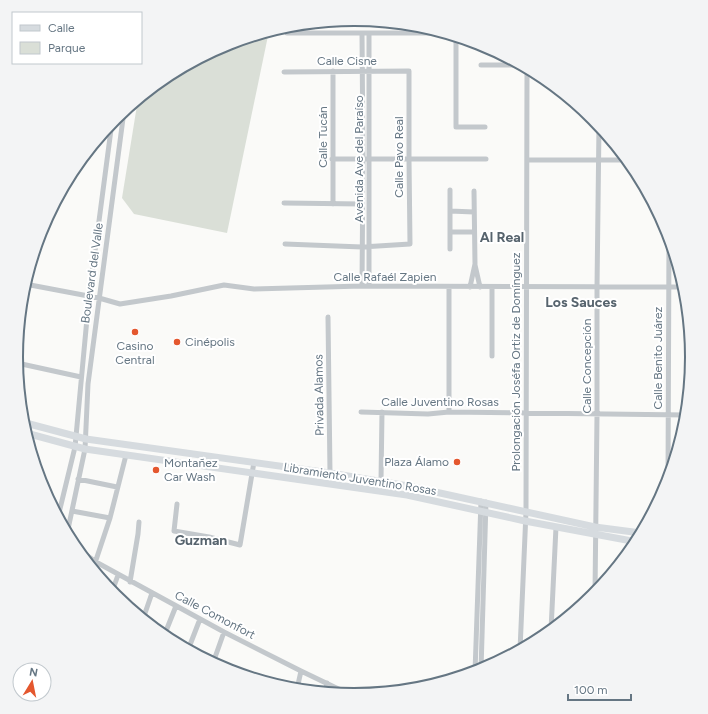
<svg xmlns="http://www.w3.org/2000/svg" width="708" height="714" viewBox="0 0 708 714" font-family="Figtree,sans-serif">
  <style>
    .green { fill: #dadfd7 }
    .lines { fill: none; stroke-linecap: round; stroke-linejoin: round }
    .minor { stroke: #c3c8cc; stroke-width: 5 }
    .major { stroke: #d6dbdf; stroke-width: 7 }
    .poi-dot { fill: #e4572e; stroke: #fff; stroke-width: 1.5 }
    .labels { text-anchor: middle; stroke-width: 4; stroke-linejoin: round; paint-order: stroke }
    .street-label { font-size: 12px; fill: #657683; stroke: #fff }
    .poi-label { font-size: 12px; fill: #657683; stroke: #fff; text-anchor: start }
    .quarter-label { font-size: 14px; font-weight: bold; fill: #57646e; stroke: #fff }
    .rim { fill: none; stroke: #657683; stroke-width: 2 }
  </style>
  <rect width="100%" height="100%" fill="#fafaf8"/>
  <!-- green -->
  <path class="green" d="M269 31 227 233 134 214 122 198 138 99 166 76 225 45Z"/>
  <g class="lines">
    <!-- minor -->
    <path class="minor" d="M287 33H444
      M362 33 363 159 362 286
      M456 37V127H485
      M481 65H522
      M333 71V204
      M284 72 409 71V160L410 244 362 247 285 244
      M332 159H486
      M527 160H627
      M450 190V249
      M284 203 362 204
      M450 211 474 212
      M450 232H474
      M475 265 480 287
      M25 284 99 298 120 304 171 296 224 285 254 289 362 286 684 287
      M369 286V33
      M470 287 475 264 474 191
      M492 287V356
      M328 317 330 473
      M17 363 81 377
      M361 412 428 414 449 412 686 415
      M449 412V287
      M78 479 117 487
      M668 480 669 237
      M381 481 382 412
      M177 504 174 531 209 537 240 545 254 462
      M72 511 110 518
      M58 517 75 447 89 297 112 122
      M67 534 85 449 88 384 124 111
      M74 546 96 562 224 632 301 671 351 695
      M93 569 110 518 126 455
      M130 582 138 534 139 522
      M112 592 118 575
      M595 594 597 415V288L599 125
      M143 619 152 593
      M551 630 556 527
      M164 636 176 606
      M188 650 200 619
      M520 650 526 512 527 68
      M213 663 224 632
      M481 670 486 502
      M475 672 481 501
      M297 689 301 671
      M325 692 327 683"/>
    <!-- major -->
    <path class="major" d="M22 422 86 439 330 473 408 486 595 527 641 533
      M26 433 85 449 407 495 525 521 637 542"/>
  </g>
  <!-- markers -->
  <g class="poi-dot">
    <circle cx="135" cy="332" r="4"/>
    <circle cx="177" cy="342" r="4"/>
    <circle cx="457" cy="462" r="4"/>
    <circle cx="156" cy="470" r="4"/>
  </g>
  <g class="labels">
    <!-- street labels -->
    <g class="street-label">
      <text x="347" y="65">Calle Cisne</text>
      <text transform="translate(323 137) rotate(-90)" y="4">Calle Tucán</text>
      <text transform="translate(399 157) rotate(-90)" y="4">Calle Pavo Real</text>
      <text transform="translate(359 159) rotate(-90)" y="4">Avenida Ave del Paraíso</text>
      <text transform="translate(92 273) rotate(-82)" y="4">Boulevard del Valle</text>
      <text x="385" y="281">Calle Rafaél Zapien</text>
      <text transform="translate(658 358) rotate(-90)" y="4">Calle Benito Juárez</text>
      <text transform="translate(516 362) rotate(-90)" y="4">Prolongación Joséfa Ortiz de Domínguez</text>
      <text transform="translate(587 366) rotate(-90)" y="4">Calle Concepción</text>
      <text transform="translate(319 395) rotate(-91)" y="4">Privada Alamos</text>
      <text x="440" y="406">Calle Juventino Rosas</text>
      <text transform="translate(360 479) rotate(9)" y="4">Libramiento Juventino Rosas</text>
      <text transform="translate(215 615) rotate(28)" y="4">Calle Comonfort</text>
    </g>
    <!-- poi labels -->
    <g class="poi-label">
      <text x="185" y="346">Cinépolis</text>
      <text x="135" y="350" text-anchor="middle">Casino<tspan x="135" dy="14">Central</tspan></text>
      <text x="449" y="466" text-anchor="end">Plaza Álamo</text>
      <text x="164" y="467">Montañez<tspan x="164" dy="14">Car Wash</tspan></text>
    </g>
    <!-- quarter labels -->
    <g class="quarter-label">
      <text x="502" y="242">Al Real</text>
      <text x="581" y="307">Los Sauces</text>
      <text x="201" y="545">Guzman</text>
    </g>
  </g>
  <!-- crop -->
  <path d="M0 0H708V714H0ZM23 357a331 331 0 1 1 662 0a331 331 0 1 1-662 0Z" fill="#f3f4f5" fill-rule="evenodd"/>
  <path class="rim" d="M23 357a331 331 0 1 1 662 0a331 331 0 1 1-662 0Z"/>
  <!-- legend -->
  <rect x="12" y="12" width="130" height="52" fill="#ffffff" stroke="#c1c8cd"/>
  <rect x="20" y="25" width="20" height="6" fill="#d6dbdf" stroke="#c1c8cd"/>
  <text x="48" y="32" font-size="12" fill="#657683">Calle</text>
  <rect x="20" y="42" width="20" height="12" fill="#dadfd7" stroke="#c1c8cd"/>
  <text x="48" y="52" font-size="12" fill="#657683">Parque</text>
  <!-- north arrow -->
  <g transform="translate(32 682) rotate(10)"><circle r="19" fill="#ffffff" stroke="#c1c8cd"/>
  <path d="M0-3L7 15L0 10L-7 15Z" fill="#e4572e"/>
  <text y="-6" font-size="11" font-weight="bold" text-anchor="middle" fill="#657683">N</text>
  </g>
  <!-- scale -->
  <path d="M568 694v6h63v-6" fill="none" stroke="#657683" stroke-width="2"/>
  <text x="574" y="694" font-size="12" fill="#657683" stroke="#ffffff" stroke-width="3" paint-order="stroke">100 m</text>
</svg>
